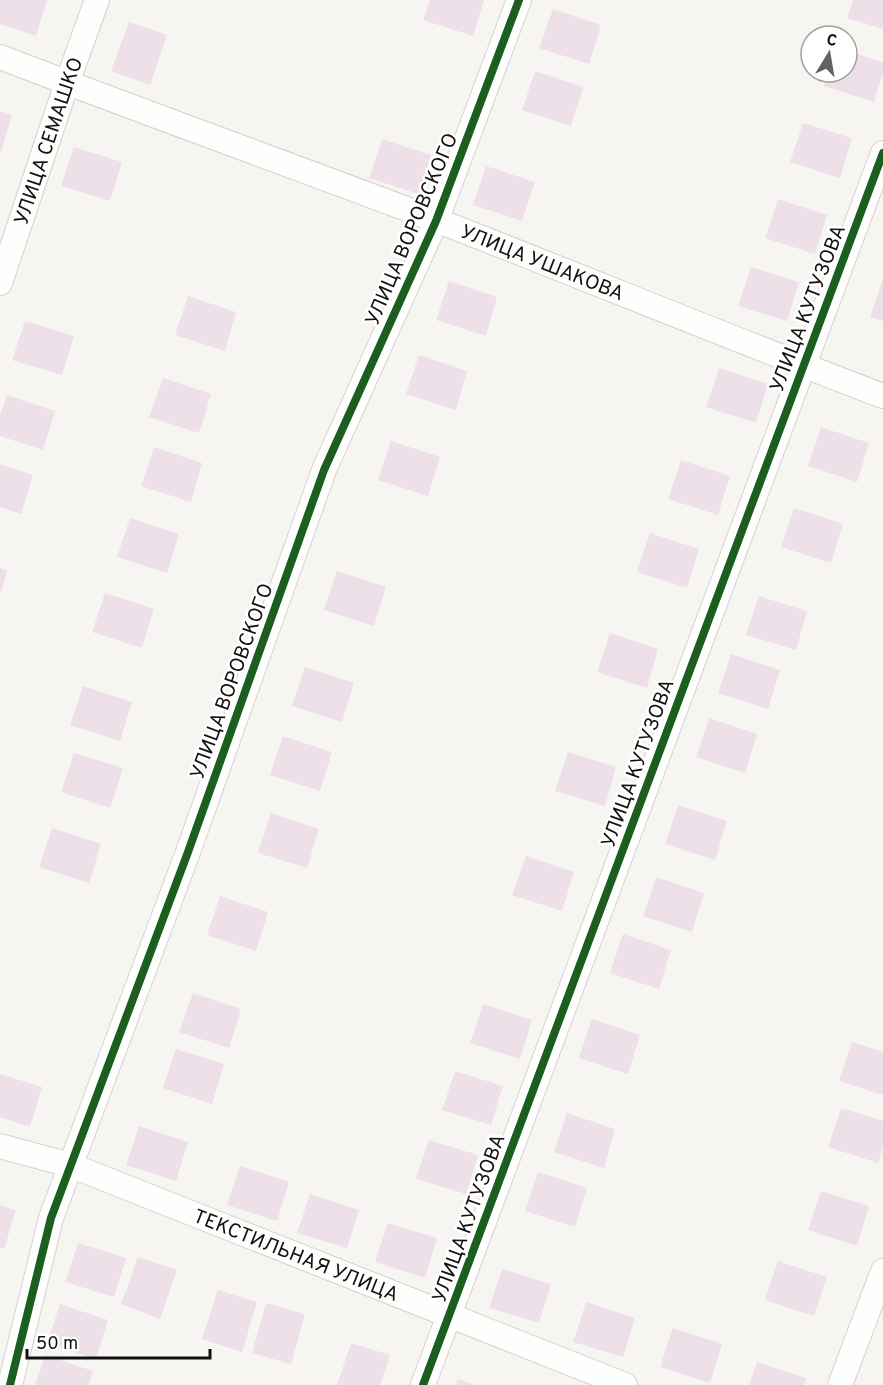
<svg xmlns="http://www.w3.org/2000/svg" width="883" height="1385" viewBox="0 0 883 1385" font-family="Overpass,sans-serif">
  <style>
    .building { fill: #ede0e9 }
    .lines { fill: none; stroke-linecap: round; stroke-linejoin: round }
    .street-casing { stroke: #d3d2d0; stroke-width: 26 }
    .street { stroke: #fefefd; stroke-width: 24 }
    .cycleway-casing { stroke: #fff; stroke-width: 11 }
    .cycleway { stroke: #1b5e20; stroke-width: 8 }
    .labels { text-anchor: middle; stroke-width: 5; stroke-linejoin: round; paint-order: stroke }
    .street-label { font-size: 20px; fill: #12110f; stroke: #fff }
  </style>
  <rect width="100%" height="100%" fill="#f6f5f1"/>
  <!-- building -->
  <path class="building" d="M0 0H47L36 36 0 24Z
    M430 0H484L473 36 423 20Z
    M853 0H883V29L847 18Z
    M553 9 601 25 589 64 539 48Z
    M129 22 167 35 150 85 111 71Z
    M847 51 883 62V72L874 102 824 86 829 72H847Z
    M535 71 583 87 571 126 522 110Z
    M0 111 12 115 1 151H0Z
    M803 123 852 138 840 178 790 162Z
    M382 139 431 155 419 194 369 178Z
    M74 147 122 162 110 201 61 186Z
    M486 166 535 182 522 221 473 205Z
    M778 199 827 215 815 254 765 238Z
    M751 267 799 282 787 321 738 306Z
    M883 278V321L870 317Z
    M449 281 497 297 486 336 436 320Z
    M188 296 236 312 225 351 175 335Z
    M25 321 74 336 62 375 12 360Z
    M419 355 467 371 456 410 406 394Z
    M719 368 768 384 756 423 706 407Z
    M163 378 211 394 199 433 149 417Z
    M7 395 55 411 43 450 0 436V415Z
    M821 427 869 443 857 482 808 466Z
    M391 441 440 457 428 496 378 480Z
    M154 447 202 463 191 502 141 486Z
    M681 460 730 476 718 515 668 499Z
    M0 464 33 475 21 514 0 507Z
    M794 508 843 524 831 563 781 547Z
    M130 518 179 534 167 573 117 557Z
    M650 533 699 549 687 588 637 572Z
    M0 568 7 570 1 593H0Z
    M337 571 386 587 374 626 324 610Z
    M105 593 154 609 142 648 92 632Z
    M759 596 807 611 796 650 746 635Z
    M610 633 658 649 647 688 597 672Z
    M731 654 780 670 768 709 718 693Z
    M305 667 354 683 342 722 292 706Z
    M83 686 132 702 120 741 70 725Z
    M709 718 757 734 745 773 696 757Z
    M283 736 332 752 320 791 270 775Z
    M568 752 616 767 605 806 555 791Z
    M74 753 123 768 110 808 61 792Z
    M678 805 727 821 715 860 665 844Z
    M271 813 319 829 307 868 258 853Z
    M52 828 101 844 89 883 39 867Z
    M526 856 574 872 562 911 512 895Z
    M656 877 704 893 692 932 643 916Z
    M220 896 268 912 256 951 207 935Z
    M623 934 671 950 659 989 610 973Z
    M193 993 241 1009 229 1048 179 1032Z
    M483 1004 532 1020 520 1059 470 1043Z
    M592 1019 640 1035 628 1074 579 1058Z
    M852 1042 883 1052V1095L839 1081Z
    M176 1049 224 1064 212 1104 163 1088Z
    M455 1071 503 1086 491 1125 442 1110Z
    M0 1074 42 1087 30 1127 0 1117Z
    M841 1108 883 1121V1147L878 1163 828 1147Z
    M567 1113 615 1129 604 1168 554 1152Z
    M139 1126 188 1142 176 1181 126 1165Z
    M429 1140 478 1155 466 1194 416 1179Z
    M240 1166 289 1182 277 1221 227 1205Z
    M538 1172 587 1188 575 1227 525 1211Z
    M821 1191 869 1206 857 1246 808 1230Z
    M310 1194 359 1210 347 1248 297 1233Z
    M0 1205 16 1210 4 1249 0 1248Z
    M388 1223 437 1238 425 1278 375 1262Z
    M78 1243 126 1258 114 1297 65 1282Z
    M138 1257 177 1270 160 1319 121 1304Z
    M778 1261 827 1277 814 1316 765 1300Z
    M502 1269 551 1284 539 1323 489 1308Z
    M218 1290 257 1302 242 1352 202 1339Z
    M586 1302 635 1318 623 1357 573 1342Z
    M266 1303 305 1314 291 1364 252 1353Z
    M60 1304 108 1320 96 1359 47 1343Z
    M673 1328 722 1344 710 1383 660 1367Z
    M351 1343 390 1355 380 1385H337Z
    M45 1355 93 1371 89 1385H35Z
    M757 1362 806 1378 804 1385H749Z
    M458 1379 475 1385H456Z"/>
  <g class="lines">
    <!-- street casing -->
    <g class="street-casing">
      <g id="street">
        <path id="s1" d="M0 57C145 113 291 165 436 220 585 278 733 339 883 396"/>
        <path id="s2" d="M0 283 67 83 97 0"/>
        <path id="s3" d="M0 1146 70 1165 625 1385"/>
        <path d="M10 1385 51 1218 188 852 324 470 436 221 519 0"/>
        <path d="M423 1385 883 153"/>
        <path d="M840 1385 883 1271"/>
      </g>
    </g>
    <!-- street -->
    <use href="#street" class="street"/>
    <!-- cycleway casing -->
    <g class="cycleway-casing">
      <path id="cycleway" d="M10 1385 51 1218 188 852 324 470 436 221 519 0
        M423 1385 883 153"/>
    </g>
    <!-- cycleway -->
    <use href="#cycleway" class="cycleway"/>
  </g>
  <g class="labels">
    <!-- street labels -->
    <g class="street-label">
      <text dy="7" stroke="none"><textPath href="#s2" startOffset="150">УЛИЦА СЕМАШКО</textPath></text>
      <text transform="translate(411 229) rotate(-67)" y="7">УЛИЦА ВОРОВСКОГО</text>
      <text dy="7" stroke="none"><textPath href="#s1" startOffset="580">УЛИЦА УШАКОВА</textPath></text>
      <text transform="translate(807 308) rotate(-69)" y="7">УЛИЦА КУТУЗОВА</text>
      <text transform="translate(231 681) rotate(-70)" y="7">УЛИЦА ВОРОВСКОГО</text>
      <text transform="translate(637 763) rotate(-70)" y="7">УЛИЦА КУТУЗОВА</text>
      <text transform="translate(468 1218) rotate(-70)" y="7">УЛИЦА КУТУЗОВА</text>
      <text dy="7" stroke="none"><textPath href="#s3" startOffset="316">ТЕКСТИЛЬНАЯ УЛИЦА</textPath></text>
    </g>
  </g>
  <!-- north arrow -->
  <g transform="translate(829 54) rotate(11)"><circle r="28" fill="#ffffff" stroke="#a0a09f" stroke-width="1.5"/>
  <path d="M0-4.5L10 22L0 15L-10 22Z" fill="#62615e"/>
  <text y="-9" font-size="16" font-weight="bold" text-anchor="middle" fill="#12110f">С</text>
  </g>
  <!-- scale -->
  <path d="M27 1349v9h183v-9" fill="none" stroke="#12110f" stroke-width="3"/>
  <text x="36" y="1349" font-size="18" fill="#12110f" stroke="#ffffff" stroke-width="4.5" paint-order="stroke">50 m</text>
</svg>
